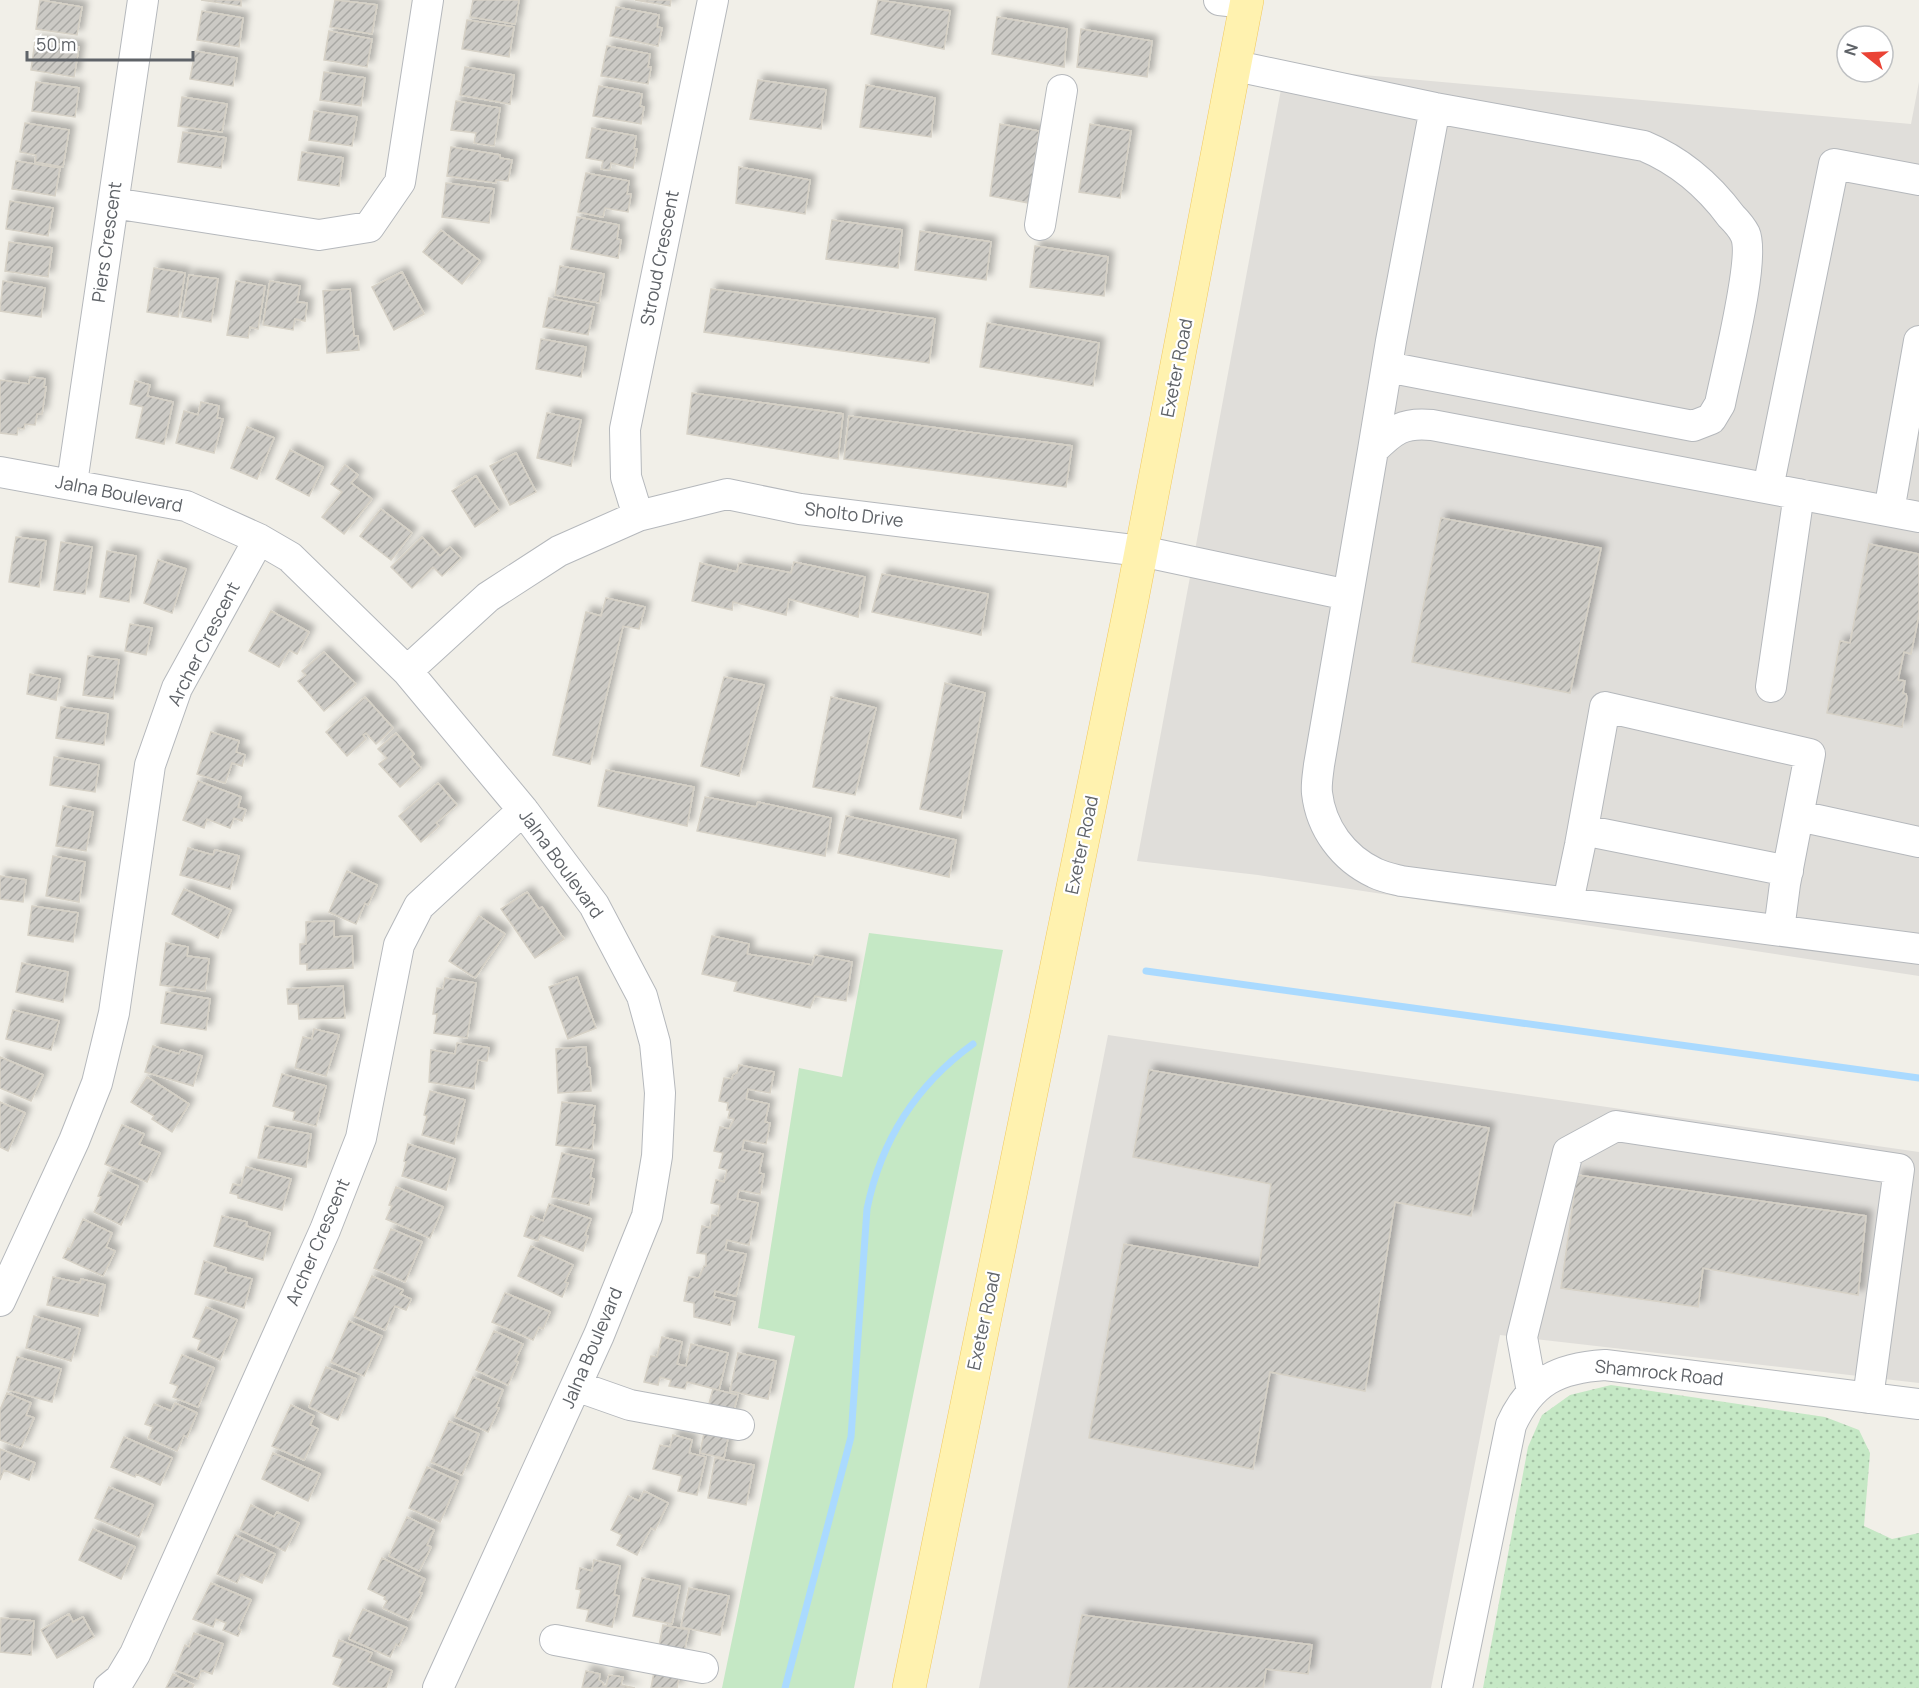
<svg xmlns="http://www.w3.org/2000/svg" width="1919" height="1688" viewBox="0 0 1919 1688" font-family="Manrope,sans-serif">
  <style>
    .industrial { fill: #e0deda }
    .grass { fill: url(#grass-dots) }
    .green { fill: #c5e8c5 }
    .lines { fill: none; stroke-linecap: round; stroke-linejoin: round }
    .stream { stroke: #aadaff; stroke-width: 7 }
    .building { fill: url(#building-hatch); stroke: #d6d1c6; stroke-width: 1.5; filter: url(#shadow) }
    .minor-casing { stroke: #b5b8bc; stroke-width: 32 }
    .major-casing { stroke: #f2c960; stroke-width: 34 }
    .minor { stroke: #fff; stroke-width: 30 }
    .major { stroke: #fff2af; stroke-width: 33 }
    .labels { text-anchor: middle; stroke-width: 4.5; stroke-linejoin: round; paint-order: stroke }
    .street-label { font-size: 18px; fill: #5f6368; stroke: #fff }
  </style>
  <defs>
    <pattern id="grass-dots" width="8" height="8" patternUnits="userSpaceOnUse" patternTransform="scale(1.5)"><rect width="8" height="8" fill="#c5e8c5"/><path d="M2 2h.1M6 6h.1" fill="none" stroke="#a3c0a4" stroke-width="1.8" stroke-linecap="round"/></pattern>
    <pattern id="building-hatch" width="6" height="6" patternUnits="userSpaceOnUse" patternTransform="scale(1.5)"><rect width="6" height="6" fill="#cccac5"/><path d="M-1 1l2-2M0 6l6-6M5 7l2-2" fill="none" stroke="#a9a8a4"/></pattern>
    <filter id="shadow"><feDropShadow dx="5.5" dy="-5.5" stdDeviation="3" flood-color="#0004"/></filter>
  </defs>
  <rect width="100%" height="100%" fill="#f1efe8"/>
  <!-- industrial -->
  <path class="industrial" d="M1285 68 1911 124 1919 82V976L1258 875 1137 861Z
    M1108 1035 1919 1152V1383L1500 1335 1431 1688H979Z"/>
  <!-- grass -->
  <path class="grass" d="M1611 1385 1825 1417 1859 1430 1870 1453 1864 1526 1892 1539 1919 1533V1688H1483L1528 1447 1542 1415 1570 1395Z"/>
  <!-- green -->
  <path class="green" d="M869 933 1003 950 854 1688H722L795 1336 758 1328 799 1068 842 1077Z"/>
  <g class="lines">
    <!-- stream -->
    <path class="stream" d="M1146 971 1919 1078
      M785 1688 851 1437 867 1209C881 1140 915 1086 973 1044"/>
  </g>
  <!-- building -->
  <path class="building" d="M40 0 82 7 77 35 36 29Z
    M201 0H241V6Z
    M335 0 377 5 372 34 330 27Z
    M473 0H519L515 24 470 17Z
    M635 0H671L670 6Z
    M878 0 950 11 944 49 871 34Z
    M616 7 659 15 657 27 662 28 658 46 610 36Z
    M202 11 243 18 239 47 197 40Z
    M997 17 1067 29 1064 67 992 54Z
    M467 20 514 27 509 57 462 49Z
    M1081 29 1152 41 1147 77 1077 67Z
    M329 31 372 39 367 67 324 60Z
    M35 41 79 47 74 77 31 70Z
    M607 46 650 54 648 67H651L648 84 601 76Z
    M195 51 237 58 233 86 190 79Z
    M465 67 514 75 510 104 460 95Z
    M324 72 365 78 361 106 320 100Z
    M758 80 826 90 821 129 750 119Z
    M36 82 79 88 75 117 32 111Z
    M866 85 935 98 931 137 860 127Z
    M599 86 642 94 640 106 644 107 641 124 593 116Z
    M182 97 227 104 222 132 178 126Z
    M456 101 500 108 494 146 474 143 476 133 451 130Z
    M314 111 357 117 352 146 309 140Z
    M25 123 69 130 63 167 35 162 36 155 20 152Z
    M1000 124 1039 131 1029 203 990 196Z
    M1090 124 1131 131 1120 198 1079 192Z
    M592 128 636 136 634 149H637L633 168 611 163 610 170 601 169 603 161 586 158Z
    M183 132 226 138 221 168 178 162Z
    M451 147 500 155V158L512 160 508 181 496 180V183L447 176Z
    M302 152 343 158 339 186 298 180Z
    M16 161 60 168 55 196 12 189Z
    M739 167 810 180 805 214 736 203Z
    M586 173 629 181 627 194H631L628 212 605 208 603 217 578 212Z
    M446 183 494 189 489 223 442 217Z
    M10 201 53 208 48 236 6 229Z
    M577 217 619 225 617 239 621 240 618 258 571 249Z
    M832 220 902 230 898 268 826 259Z
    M441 230 480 261 462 284 423 252Z
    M920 231 991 242 986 280 915 270Z
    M9 242 52 248 48 277 5 271Z
    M1035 246 1108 257 1104 296 1030 287Z
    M560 266 604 274 599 303 555 295Z
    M154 268 185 273 178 317 147 312Z
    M402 272 424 314 394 330 372 287Z
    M189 275 218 279 211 322 182 317Z
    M3 281 45 288 41 317 0 311Z
    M236 281 265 286 258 329 250 327 248 338 227 335Z
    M270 281 300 286 297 302 307 303 305 321 295 319 293 330 263 325Z
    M350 289 354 336H358L359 350 327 353 323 291Z
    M711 289 935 319 929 363 704 332Z
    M549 298 594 307 588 335 543 327Z
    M987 323 1099 343 1093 386 980 367Z
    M541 339 586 347 581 377 536 369Z
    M30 377 45 379 44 387H46L42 414H37L35 425 25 424 24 429 18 428 17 435 0 433V380L29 384Z
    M135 381 150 385 147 396 173 402 164 444 136 438 143 407 130 404Z
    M692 393 843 414 838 459 687 434Z
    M201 402 219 406 217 418 223 419 214 453 176 443 184 411 198 415Z
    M547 413 581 420 571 466 537 458Z
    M849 416 1072 446 1066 487 844 459Z
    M247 427 274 438 257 479 231 468Z
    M290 450 323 467 309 496 276 479Z
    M516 453 536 492 510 505 490 466Z
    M345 465 358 475 351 483 372 499 344 534 322 517 342 492 331 484Z
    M476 476 499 511 475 527 452 491Z
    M381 509 412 533 391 560 360 536Z
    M1441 518 1601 548 1570 693 1412 662Z
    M16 537 46 541 39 587 9 582Z
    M422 537 440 556 450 547 461 558 442 576 433 567 412 588 391 567Z
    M61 542 92 547 85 594 54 590Z
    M1869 544 1919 554V615L1911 654 1904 652 1898 680 1905 681 1903 693 1906 694 1907 698 1902 727 1827 713 1840 641 1850 643Z
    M107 551 136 556 129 602 100 597Z
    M158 560 186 569 172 613 144 603Z
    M794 562 865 577 858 617 789 599 786 615 733 602 732 610 692 601 700 563 737 572 739 563 791 573Z
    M882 574 988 594 981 635 872 612Z
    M606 598 645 607 639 629 623 626 590 764 553 755 586 612 601 616Z
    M271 611 309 632 297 654 289 650 279 667 249 651Z
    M130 624 152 628 146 655 125 651Z
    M324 652 356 684 324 711 298 681 306 675 302 671Z
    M88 656 119 660 113 699 83 695Z
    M30 674 60 679 56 700 27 694Z
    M724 677 764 685 739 776 701 766Z
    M945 683 985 693 961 818 920 809Z
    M365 697 393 728 376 744 366 733 363 735 366 739 347 756 326 732Z
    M831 697 876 708 855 795 813 787Z
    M61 707 108 714 104 745 56 738Z
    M211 732 239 741 236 752 245 755 242 766 232 763 225 783 197 774Z
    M396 733 414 754 411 757 421 768 400 787 379 764 387 758 378 749Z
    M54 757 99 765 95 792 50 785Z
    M606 770 694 787 687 826 598 806Z
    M198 781 241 797 238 807 246 810 242 821 234 818 230 828 207 819 204 828 183 820Z
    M438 783 457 805 436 823 439 826 421 842 399 816Z
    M705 797 756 807 758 802 831 818 825 856 697 831Z
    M63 806 93 812 86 851 56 846Z
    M846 816 956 840 949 877 838 853Z
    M188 848 213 855 215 850 239 856 230 889 180 875Z
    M53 856 85 862 79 902 46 896Z
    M347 871 377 885 368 905 365 903 356 924 329 912Z
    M0 876 26 880 23 902 0 899Z
    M184 889 231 910 218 938 172 914Z
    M527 892 539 909 542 907 564 939 535 958 501 909Z
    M32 906 78 913 73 942 28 935Z
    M479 916 505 934 475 978 449 961Z
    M334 921V937L352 936 353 968 307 970V964H300V944H306V922Z
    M712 936 749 944 747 954 812 965 815 955 852 962 846 1001 815 996 810 1008 734 991 737 982 702 974Z
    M166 943 188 947 187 956 209 959 205 991 160 985Z
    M22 963 68 972 63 1002 16 992Z
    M577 977 596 1028 568 1039 549 987Z
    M445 978 476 983 467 1038 434 1033 437 1014H433L437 988 443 989Z
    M343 986 345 1018 299 1019 298 1004H288L287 989Z
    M166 992 210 999 206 1030 161 1023Z
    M13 1010 59 1021 51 1050 6 1039Z
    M314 1029 339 1035 326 1076 295 1068 303 1037 312 1039Z
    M457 1043 489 1048 487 1061 478 1060 474 1089 429 1082 431 1050 455 1054Z
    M153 1046 179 1054 181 1050 202 1056 193 1086 145 1072Z
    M586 1047 587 1066 590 1068 591 1091 558 1093 556 1049Z
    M0 1057 43 1075 31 1101 0 1088Z
    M739 1065 774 1072 770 1093 748 1089 746 1099 769 1104 765 1122 770 1123 766 1144 744 1140 742 1150 763 1154 759 1173 764 1174 760 1194 739 1190 737 1199 758 1203 749 1245 727 1240 725 1250 746 1254 736 1296 715 1291 714 1297 735 1302 730 1325 694 1317V1303L684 1301 689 1277 699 1278 704 1266H706V1254L697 1253 702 1226 710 1228 712 1215 718 1216 720 1205 711 1203 716 1180 724 1182 727 1170 719 1168 723 1153 714 1151 720 1127 729 1129 734 1119 728 1118 730 1110H727L728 1103 719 1101 724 1078 732 1079 733 1075 737 1073Z
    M1149 1070 1489 1128 1471 1216 1395 1202 1365 1391 1270 1372 1253 1469 1089 1438 1124 1244 1259 1268 1271 1184 1133 1157Z
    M282 1074 326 1086 316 1126 293 1120 295 1112 273 1106Z
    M147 1077 189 1104 172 1132 152 1119 154 1116 131 1102Z
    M430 1091 465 1100 454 1144 422 1135 427 1116 424 1115Z
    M0 1102 25 1113 8 1151 0 1147Z
    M562 1102 595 1106 592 1125H595L592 1150 556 1145Z
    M122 1125 144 1134 139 1144 160 1153 147 1182 105 1164Z
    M265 1126 311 1134 306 1167 258 1158Z
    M408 1144 455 1159 446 1190 402 1176 406 1162 404 1161Z
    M562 1153 594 1160 590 1178 594 1179 589 1205 552 1197Z
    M246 1167 291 1179 282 1210 238 1198V1195L230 1193 233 1184 241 1186Z
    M108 1172 138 1186 121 1225 94 1212 101 1197 98 1196Z
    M1577 1175 1866 1216 1858 1295 1703 1268 1698 1307 1561 1288Z
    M396 1187 443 1207 430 1238 386 1219 392 1206 389 1205Z
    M549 1204 591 1219 585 1235 588 1236 583 1251 540 1235 538 1241 524 1236 531 1216 543 1221Z
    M222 1216 247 1222 246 1226 270 1233 263 1260 214 1246Z
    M83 1219 112 1233 106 1247 115 1251 103 1276 63 1258 68 1248 70 1249Z
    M391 1229 422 1242 405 1282 374 1268Z
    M531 1246 573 1265 565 1282 568 1283 562 1297 518 1276Z
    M204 1261 226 1268 225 1272 252 1279 244 1308 195 1294Z
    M372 1276 403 1290 400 1294 411 1299 406 1310 395 1306 385 1330 354 1316Z
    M53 1277 80 1283 81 1279 105 1285 98 1316 47 1305Z
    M505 1293 550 1312 543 1329 539 1327 533 1340 492 1322Z
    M206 1307 237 1320 220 1360 197 1350 201 1340 193 1337Z
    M34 1316 80 1329 71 1361 26 1348Z
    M349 1321 382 1336 364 1376 331 1362Z
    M494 1331 523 1344 515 1361 518 1362 508 1385 476 1370Z
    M662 1337 682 1342 677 1364 686 1366 691 1344 728 1353 719 1390 687 1382 685 1389 669 1386 671 1380 660 1377 658 1385 644 1382 651 1356 657 1357Z
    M738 1353 776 1361 768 1399 730 1391Z
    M182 1355 214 1368 198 1407 173 1397 178 1386 170 1383Z
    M17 1357 61 1369 52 1402 8 1390Z
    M326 1367 356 1379 338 1420 309 1407Z
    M473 1377 503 1390 496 1407 499 1408 488 1432 455 1417Z
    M713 1389 738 1395 732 1417 707 1411Z
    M7 1393 31 1403 26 1415 34 1418 21 1448 0 1440V1410Z
    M175 1403 197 1413 187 1437 184 1435 177 1451 148 1438 153 1427 145 1424 154 1404 171 1411Z
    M291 1405 314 1416 310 1425 318 1429 304 1460 272 1446Z
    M449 1421 479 1434 462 1475 431 1462Z
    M704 1433 728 1438 724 1458 700 1453Z
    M673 1435 692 1440 689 1453 706 1457 697 1495 678 1491 682 1476 653 1469 660 1445 670 1447Z
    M124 1437 172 1458 160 1485 136 1474 135 1477 111 1467Z
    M0 1449 35 1463 29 1480 4 1470 0 1480Z
    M273 1453 320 1474 308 1501 262 1479Z
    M715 1458 754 1465 746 1505 708 1498Z
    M427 1467 458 1481 440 1522 409 1508Z
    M109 1487 153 1505 139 1537 95 1518Z
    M644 1491 668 1503 655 1530 651 1528 637 1555 617 1545 622 1535 611 1530 628 1496 639 1501Z
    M251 1505 274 1517 277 1512 299 1523 285 1551 240 1530Z
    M407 1517 434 1530 427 1545 431 1547 419 1571 389 1556Z
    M93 1529 135 1547 121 1579 79 1560Z
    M235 1535 275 1554 262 1583 241 1574 237 1583 217 1574Z
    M382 1558 425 1579 419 1592 422 1593 409 1620 383 1608 387 1601 384 1599 385 1597 368 1589Z
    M594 1560 620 1566 614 1595 619 1596 612 1627 586 1621 589 1610 577 1608 581 1590 576 1589 580 1568 592 1571Z
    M642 1578 680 1586 672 1624 633 1616Z
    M211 1583 251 1600 238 1629 241 1630 238 1636 223 1630 226 1623 216 1619 213 1627 193 1619Z
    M689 1588 729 1596 720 1635 681 1627Z
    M363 1609 407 1628 399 1646 396 1644 390 1657 349 1639Z
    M69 1614 73 1622 83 1617 94 1637 57 1658 41 1630Z
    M1082 1615 1312 1645 1308 1674 1266 1669 1263 1688H1068Z
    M1 1618 34 1621 31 1655 0 1652Z
    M663 1625 689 1630 684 1652 659 1646Z
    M194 1633 223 1644 212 1674 201 1670 198 1679 175 1670 185 1645 189 1647Z
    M339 1640 372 1653 368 1661 392 1671 386 1688H343L333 1684 343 1659 333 1656Z
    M655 1667 680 1672 677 1688H651Z
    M586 1671 600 1674 599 1680 603 1683V1685L606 1686 609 1675 623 1677 621 1685 635 1688H582Z
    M173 1674 194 1685 192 1688H166Z"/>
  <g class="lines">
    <!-- minor casing -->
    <g class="minor-casing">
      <path id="minor" d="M1219 0 1246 3
        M1236 66 1435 108 1644 146C1680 161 1708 185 1731 216 1736 221 1742 228 1745 234 1756 257 1726 373 1720 404L1711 419 1693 426 1387 367
        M113 203 319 235 369 227 400 182 428 0
        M1040 225 1062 90
        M1373 450 1391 341 1435 108
        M0 472 186 506 259 539 290 557 407 671 523 810 594 905 642 996 655 1043 660 1093 657 1156 647 1216 599 1335 438 1688
        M72 483 143 0
        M1768 488 1834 164 1919 180
        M1889 511 1919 341
        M638 516 626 477 625 429 713 0
        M1919 517 1432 425C1403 422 1393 430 1373 450L1319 765C1318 774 1316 784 1317 793 1321 828 1343 858 1375 873 1383 877 1393 879 1401 881L1919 949
        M407 671 488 597 559 551 638 516 727 494 800 509 1141 551 1348 595
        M1771 687 1799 494
        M1799 816 1919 842
        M1583 830 1788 871
        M1568 902 1580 845 1605 707 1810 754 1785 884 1779 930
        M0 1301 74 1141 97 1083 114 1013 150 765 177 688 259 539
        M576 1386 630 1405 739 1425
        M1532 1392 1522 1337 1568 1152 1616 1126 1899 1169 1868 1398
        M555 1640 703 1668
        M109 1688 120 1679 135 1654 325 1230 361 1138 399 945 419 906 523 810
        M1457 1688 1511 1425C1531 1381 1558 1368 1605 1365L1919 1404"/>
    </g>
    <!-- major casing -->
    <g class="major-casing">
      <path id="major" d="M909 1688 1132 599 1247 0"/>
    </g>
    <!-- minor -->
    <use href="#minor" class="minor"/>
    <!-- major -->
    <use href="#major" class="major"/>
  </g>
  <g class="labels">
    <!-- street labels -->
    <g class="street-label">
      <text transform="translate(107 242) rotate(-82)" y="6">Piers Crescent</text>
      <text transform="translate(660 258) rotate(-79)" y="6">Stroud Crescent</text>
      <text transform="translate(1177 368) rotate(-79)" y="6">Exeter Road</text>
      <text transform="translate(119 494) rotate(11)" y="6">Jalna Boulevard</text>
      <text transform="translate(854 515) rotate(7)" y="6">Sholto Drive</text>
      <text transform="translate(204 644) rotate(-63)" y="6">Archer Crescent</text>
      <text transform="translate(1082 845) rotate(-78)" y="6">Exeter Road</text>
      <text transform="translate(561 864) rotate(54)" y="6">Jalna Boulevard</text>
      <text transform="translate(318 1242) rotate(-67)" y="6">Archer Crescent</text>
      <text transform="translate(984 1321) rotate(-78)" y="6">Exeter Road</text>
      <text transform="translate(592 1348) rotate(-67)" y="6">Jalna Boulevard</text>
      <text transform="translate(1659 1373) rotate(6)" y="6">Shamrock Road</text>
    </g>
  </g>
  <!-- north arrow -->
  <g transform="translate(1865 54) rotate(288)"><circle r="28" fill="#ffffff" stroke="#bfc1c3" stroke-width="1.5"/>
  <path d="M0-4.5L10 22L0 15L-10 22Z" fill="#ea4335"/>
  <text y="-9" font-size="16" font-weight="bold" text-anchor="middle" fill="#5f6368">N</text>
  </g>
  <!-- scale -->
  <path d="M27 51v9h166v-9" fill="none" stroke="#5f6368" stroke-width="3"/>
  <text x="36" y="51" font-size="18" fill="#5f6368" stroke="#ffffff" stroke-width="4.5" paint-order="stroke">50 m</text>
</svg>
